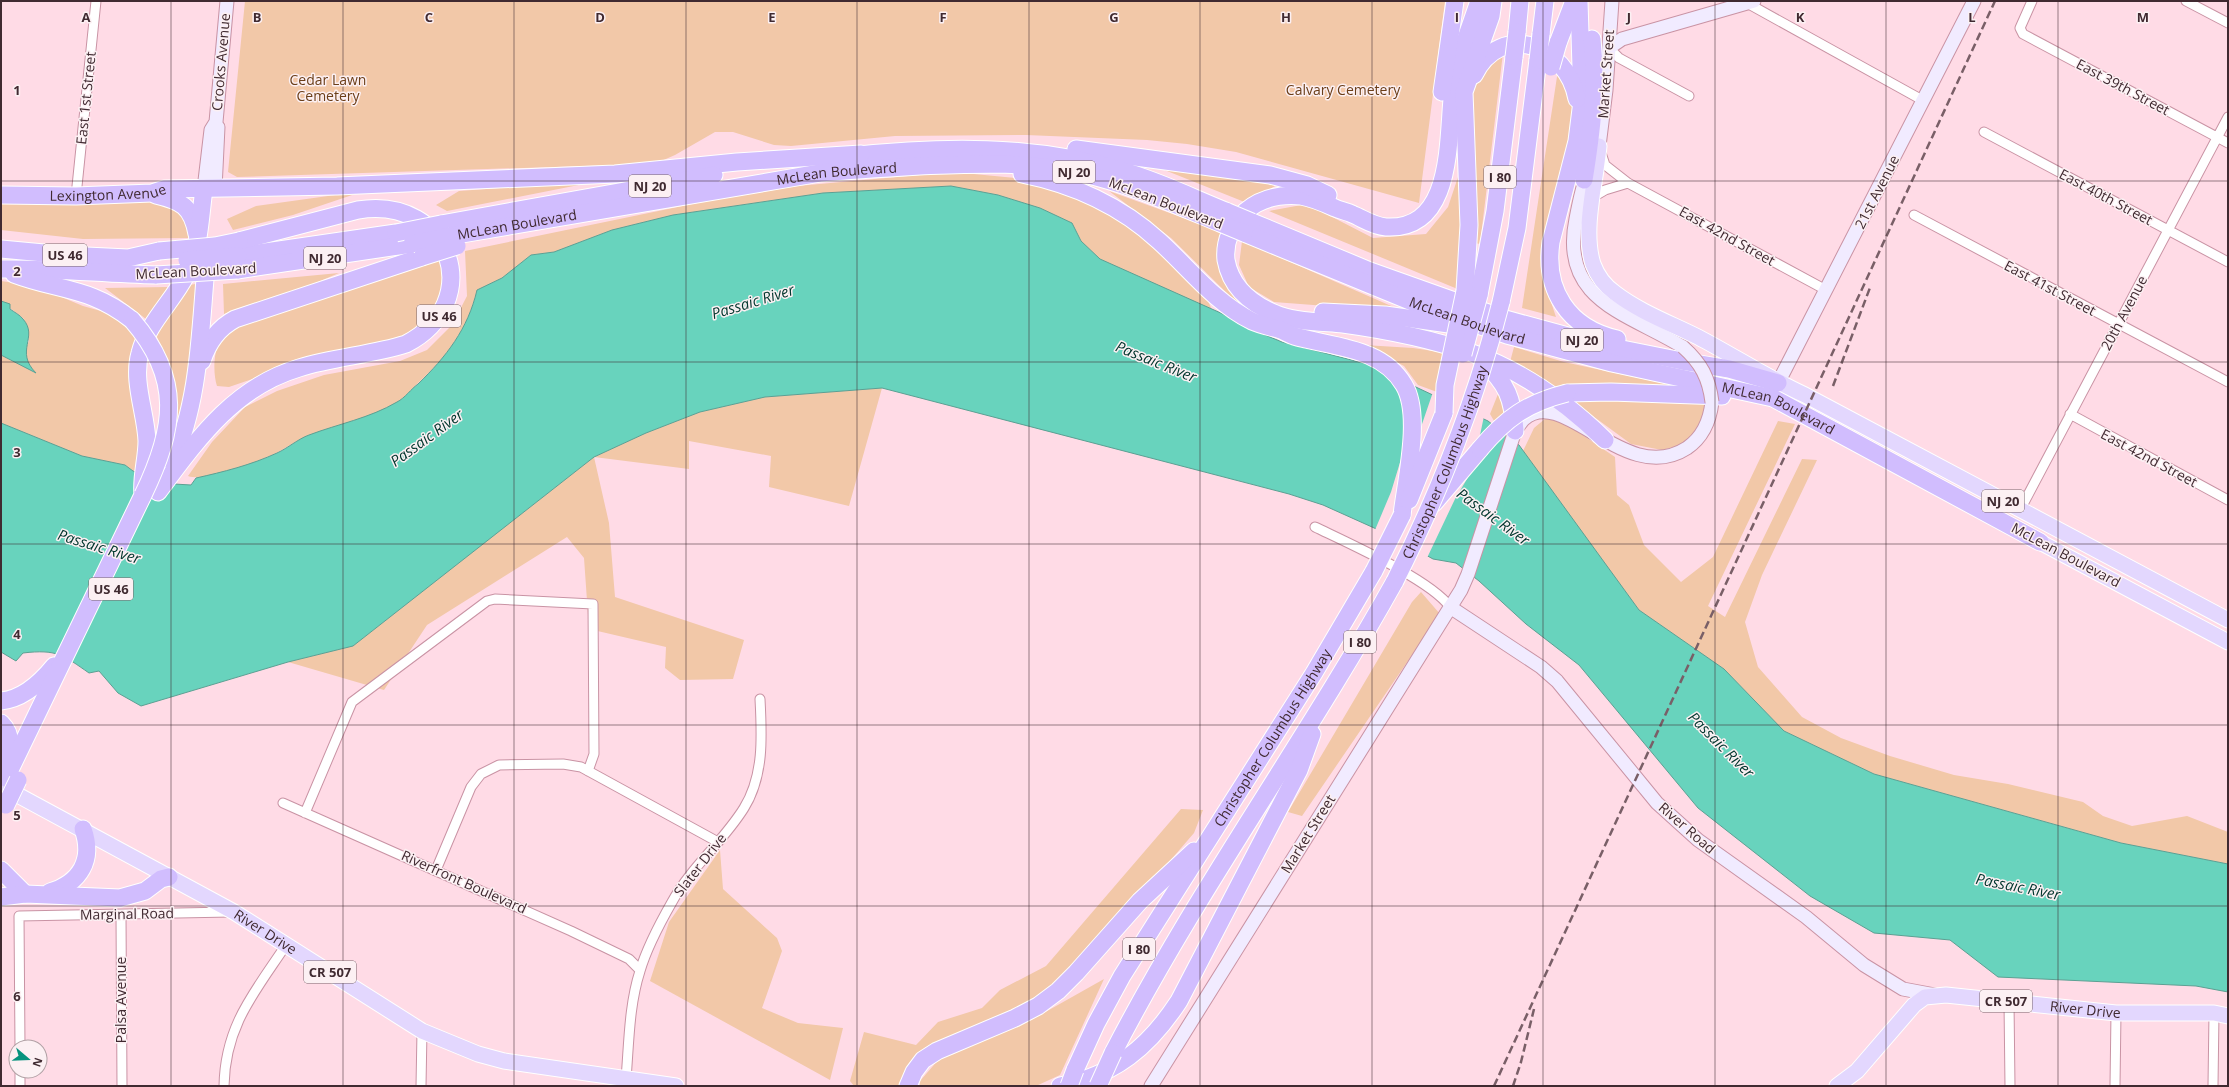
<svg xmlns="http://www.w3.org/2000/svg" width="2229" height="1087" viewBox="0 0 2229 1087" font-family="'Open Sans',sans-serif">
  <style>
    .green { fill: #f2c8a8 }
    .water { fill: #68d3bd; stroke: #5ca093 }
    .pier { fill: #ffdbe6 }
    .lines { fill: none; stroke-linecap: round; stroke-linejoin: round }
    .street-casing { stroke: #c993a4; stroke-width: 11 }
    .secondary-casing { stroke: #c993a4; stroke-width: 15 }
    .primary-casing { stroke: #fff; stroke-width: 17 }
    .highway-casing { stroke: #fff; stroke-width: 19 }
    .street { stroke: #fff; stroke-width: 9 }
    .secondary { stroke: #f1ebff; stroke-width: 13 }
    .primary { stroke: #e3d7fe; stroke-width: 15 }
    .highway { stroke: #d1bdfe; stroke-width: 17 }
    .rail { stroke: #795f67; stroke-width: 2.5; stroke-dasharray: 8 4; stroke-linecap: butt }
    .secondary-bridge-casing { stroke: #c993a4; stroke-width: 15; stroke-linecap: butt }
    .highway-bridge-casing { stroke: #fff; stroke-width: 19; stroke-linecap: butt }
    .secondary-bridge { stroke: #f1ebff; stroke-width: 13 }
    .highway-bridge { stroke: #d1bdfe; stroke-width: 17 }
    .grid { fill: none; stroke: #402a31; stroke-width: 1; stroke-opacity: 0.55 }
    .labels { text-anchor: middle; stroke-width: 3; stroke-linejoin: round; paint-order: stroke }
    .shield { fill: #fcf0f3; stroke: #78656b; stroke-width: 1 }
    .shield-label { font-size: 13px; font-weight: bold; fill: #402a31 }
    .street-label { font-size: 14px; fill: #402a31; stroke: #fcf0f3 }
    .park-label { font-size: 14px; fill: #6b3e18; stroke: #fcf0f3 }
    .water-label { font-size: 15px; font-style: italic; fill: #01362d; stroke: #fcf0f3 }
    .grid-label { font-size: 13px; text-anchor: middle; font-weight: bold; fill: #402a31; stroke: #fcf0f3; stroke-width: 3; stroke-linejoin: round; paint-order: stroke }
  </style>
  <rect width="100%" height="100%" fill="#ffdbe6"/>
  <!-- green -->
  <path class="green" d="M245 1H1445L1419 203 1236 152 1187 144 1147 140 1026 135 895 136 791 146 774 145 733 132H715L675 155 659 162 646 164 237 177 228 172Z
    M1503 53 1480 244 1475 243 1471 107C1475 77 1481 73 1503 53Z
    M1558 70 1573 105V122L1542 259 1543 278 1556 317 1522 308Z
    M1162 169 1280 183 1247 203Z
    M1460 171 1465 239 1460 290 1269 211 1307 204 1373 238 1426 234 1448 207Z
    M953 172 1026 179 1078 194 1129 221 1205 294 1212 310 1100 259 1081 241 1072 223 1040 208 998 195 951 186 823 193 673 215 612 230 554 252 531 255 502 278 477 290C468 328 447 357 418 383 412 389 405 397 398 402 371 418 339 425 310 435 298 439 288 447 278 452 258 462 208 483 188 476L212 442 245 407 277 391 324 375 400 361 427 350 452 325 467 296 465 251 702 202 797 186Z
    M604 180 447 211 436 205 459 191Z
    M364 191 293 215 233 230 227 219 256 206Z
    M1109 191 1225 233 1220 266 1241 307 1171 238Z
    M165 201 175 204 189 229V238L83 239 1 230V202Z
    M1242 241 1405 312 1274 302 1249 287 1239 265Z
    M441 260 443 301 424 328 382 344 299 363 229 387 217 386C213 374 213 351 221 339 223 335 228 331 232 327L389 274 390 277Z
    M339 273 299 290 224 314 223 284Z
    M1 281 35 286 83 306 108 313 136 333 140 468 133 471 125 465 82 456 1 423V355L34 372 27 365 25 350 29 341 24 319 1 301Z
    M196 284 186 404 172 449C180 400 178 378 155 333L188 285Z
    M168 287 146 319 105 288Z
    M1364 345 1413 348 1446 353 1437 392 1418 385 1404 366Z
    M1514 347 1564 362 1671 385 1553 388 1510 362Z
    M882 388 849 506 769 487 771 456 689 441V469L594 457 609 523 615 597 744 640 733 679 680 680 665 668 666 647 589 629 584 558 567 537 427 625 384 690 288 662 353 646 594 457 646 433 700 412 765 397Z
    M1500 389 1519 406 1497 426 1490 414Z
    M1708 398 1705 417 1688 443 1662 450 1631 444 1571 400Z
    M1546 418 1569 423 1584 436 1615 457 1617 495 1629 505 1644 545 1681 582 1713 557 1778 421 1795 424 1708 606 1725 617 1802 459 1817 460 1762 575 1745 622 1758 667 1802 717 1841 738 1890 756 1954 775 2008 784 2083 802 2103 816 2132 826 2187 816 2228 832V864L2121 843 1874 774 1784 731 1724 669 1639 610 1523 451 1534 428Z
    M1421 592 1440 614 1302 816 1288 812 1412 602Z
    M1181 809 1203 810 1194 833 1074 972 1045 996 931 1050 903 1086H854L850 1081 864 1032 916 1045 938 1022 982 1008 1000 990 1046 966Z
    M720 850 723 889 777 938 782 951 762 1008 798 1023 843 1028 830 1080 650 981 669 922Z
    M1104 979 1060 1075 1036 1086H920V1081L939 1059 1033 1019Z"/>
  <!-- water -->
  <path class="water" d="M951 186 998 195 1040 208 1072 223 1081 241 1100 259 1223 314 1253 330 1282 342 1367 364 1488 421 1519 445 1639 610 1724 669 1784 731 1874 774 2121 843 2228 864V992L2196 986 1998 977 1950 940 1874 933 1810 896 1698 808 1579 665 1526 624 1479 581 1456 563 1433 559 1392 536 1323 505 1289 494 882 388 765 397 700 412 646 433 594 457 353 646 288 662 141 706 118 693 99 671 89 673C63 655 57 649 23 653L16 661 1 652V423L82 456 125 465 133 471 174 484 191 485 196 478C223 472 251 465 277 453 288 448 298 439 309 435 338 424 370 418 397 402 405 398 411 389 418 384 446 357 468 329 477 290L502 278 531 255 554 252 612 230 673 215 823 193Z
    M1 301 10 304V309C14 312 20 315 23 319 39 337 14 351 36 373L1 355Z"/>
  <!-- pier -->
  <path class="pier" d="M1408 380 1421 427 1433 392 1484 416 1473 469 1455 499 1427 558 1375 530 1391 492 1405 446 1404 398Z"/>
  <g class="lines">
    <!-- street casing -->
    <g class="street-casing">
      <path id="street" d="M2032 1 2020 28 2023 34 2228 143
        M2186 1 2228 23
        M1747 3 1924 101
        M1609 48 1619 58 1689 96
        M1984 132 2228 262
        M1601 153 1605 165 1628 183 1826 290
        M76 196 96 1
        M1593 197 1605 190 1628 183
        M1914 215 2228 382
        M2070 414 2228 500
        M2020 510 2228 117
        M1315 527C1348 543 1431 580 1450 607
        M283 803 571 931 629 959 640 970
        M305 813 352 702 487 601 495 599 593 604 594 754 588 771
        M436 870 471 787 481 774 499 765 563 764 581 767 718 842
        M121 915 122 1086
        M2009 1002 2010 1086
        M20 1047 19 916 231 912
        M20 1071V1086
        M626 1079C629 1043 629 1005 640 971 647 947 660 923 672 902 691 867 723 842 744 808 764 776 762 736 760 699
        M224 1086C225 1026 254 993 286 945
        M421 1086 422 1031
        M2115 1086 2116 1013
        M2213 1086 2214 1013"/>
    </g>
    <!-- secondary casing -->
    <g class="secondary-casing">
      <path id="secondary" d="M1609 48 1622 39 1754 1
        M1596 154 1599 146 1606 90 1612 1
        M1588 172C1582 187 1579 203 1576 219 1559 301 1628 313 1683 347
        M204 189 211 130 216 122 227 1
        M215 189 218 127
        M1778 383 1974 1
        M1450 607 1541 667 1557 681 1657 803 1698 840 1806 917 1864 965 1903 989 1935 995
        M1151 1086 1461 590 1468 574 1515 431C1518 427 1521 422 1524 419 1564 384 1625 488 1687 448 1703 437 1710 420 1712 402"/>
    </g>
    <!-- primary casing -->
    <g class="primary-casing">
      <g id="primary">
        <path d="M1599 146C1596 182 1582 229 1593 264 1597 275 1605 286 1615 293 1640 312 1670 323 1698 337 1734 356 1768 378 1805 395L2228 620"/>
        <path d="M2040 542 2228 642"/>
        <path id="s1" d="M1 786 234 912 422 1031 478 1054 504 1061 676 1086"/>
        <path id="s2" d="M1837 1086 1857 1071 1914 1005 1925 997 1946 995 2116 1013H2214L2228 1016"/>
      </g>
    </g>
    <!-- highway casing -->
    <g class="highway-casing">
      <g id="highway">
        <path d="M1479 1C1471 25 1461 50 1455 75 1445 122 1461 231 1386 227 1373 226 1364 219 1352 214 1347 211 1341 211 1335 208 1324 203 1313 198 1301 196 1280 194 1261 198 1246 211 1232 223 1224 242 1226 260 1231 288 1251 304 1276 314 1294 322 1324 322 1343 324 1387 330 1431 339 1472 353 1522 371 1567 403 1605 440"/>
        <path d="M1579 1 1582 101 1577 141 1551 242C1544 290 1568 328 1617 339"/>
        <path d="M1517 32 1520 1"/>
        <path d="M1541 34 1545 1"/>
        <path d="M1558 43 1574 1"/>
        <path d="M1474 75C1501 20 1567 45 1577 99"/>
        <path d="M1442 92 1455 1"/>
        <path d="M1076 149 1270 175 1307 185 1328 195"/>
        <path d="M849 156C941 146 1033 144 1123 171 1159 181 1193 198 1228 212"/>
        <path d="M1022 174C1072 184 1121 206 1159 241 1189 268 1214 302 1252 321 1261 325 1271 327 1281 330 1285 332 1290 335 1294 336 1332 347 1382 347 1404 385 1422 415 1406 480 1402 515"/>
        <path d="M1584 180C1592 131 1597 89 1592 39"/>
        <path id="s3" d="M1 195 76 196 152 193 164 189 337 186 615 174 737 162 861 154"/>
        <path d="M156 195C181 201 192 206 197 234"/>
        <path d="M1252 222 1370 271 1505 319 1597 344 1682 361 1729 369 1778 383"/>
        <path d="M441 224 714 175"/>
        <path id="s4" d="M1244 233 1417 304 1507 335 1612 363 1773 398 2040 542"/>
        <path id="s5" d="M450 236 820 173C854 170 887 168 920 166 974 164 1027 161 1080 173 1129 184 1174 204 1220 223"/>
        <path d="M1 249 65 255 128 258 159 251"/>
        <path d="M238 256 396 233"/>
        <path d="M1 269C53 268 105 274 156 275"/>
        <path d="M237 270 412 244"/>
        <path d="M14 274C59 291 91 287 132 320"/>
        <path d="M1465 291 1469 225 1464 92 1491 16 1493 1"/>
        <path d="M1479 295 1495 211 1514 57"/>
        <path d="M1501 302 1517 228 1538 60"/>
        <path d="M1323 312 1385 315 1449 324"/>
        <path d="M202 361C208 342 218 328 235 319L422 257"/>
        <path d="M1483 362C1507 383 1513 399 1515 431"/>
        <path d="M1567 393 1611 392 1722 396"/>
        <path d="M172 462C201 399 200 325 207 257"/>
        <path d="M158 492C197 440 234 387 299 368 334 357 371 355 406 344 486 303 452 195 358 210L239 241"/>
        <path d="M1409 500 1444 413"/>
        <path d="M1434 503 1480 449"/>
        <path d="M1 701C23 699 41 682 54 666"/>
        <path d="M1 723C14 736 10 749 4 765"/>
        <path d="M6 778 143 495C141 477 147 459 147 441 146 413 132 381 140 353 147 324 173 301 186 275 200 249 200 217 204 189"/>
        <path d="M1 870 25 894"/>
        <path d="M50 892C80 883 94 860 83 829"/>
        <path d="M1 897 25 894 120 898 145 891 161 879 169 877"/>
        <path d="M1113 1053C1197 890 1306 741 1395 581"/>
        <path id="s6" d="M1075 1070 1096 1024 1122 976 1314 673 1374 571"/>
        <path d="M908 1086 914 1072 923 1060 937 1051 1015 1018 1038 1006 1058 991 1076 973 1140 901 1194 851"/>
        <path d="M1060 1086C1115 1075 1149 1047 1179 1001L1299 770 1312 734"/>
      </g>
    </g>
    <!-- street -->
    <use href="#street" class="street"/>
    <!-- secondary -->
    <use href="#secondary" class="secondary"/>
    <!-- primary -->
    <use href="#primary" class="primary"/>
    <!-- highway -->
    <use href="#highway" class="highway"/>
    <!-- rail -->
    <path class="rail" d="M1833 386 1871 285
      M1494 1086 1995 1
      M1513 1086 1521 1062 1534 1009"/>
    <!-- secondary-bridge casing -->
    <g class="secondary-bridge-casing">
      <path id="secondary-bridge" d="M1683 347C1701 363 1709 378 1712 402"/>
    </g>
    <!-- highway-bridge casing -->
    <g class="highway-bridge-casing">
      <g id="highway-bridge">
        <path d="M1514 57 1517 32"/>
        <path d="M1538 60 1541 34"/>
        <path d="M1551 67 1558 43"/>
        <path d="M1228 212 1252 222"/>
        <path d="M1220 223 1244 233"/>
        <path d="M396 233 441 224"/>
        <path d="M412 244 450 236"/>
        <path d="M159 251 215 246 239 241"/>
        <path d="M422 257 457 246"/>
        <path d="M187 260 238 256"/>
        <path d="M156 275 237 270"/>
        <path d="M132 320C183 379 175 429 143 495"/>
        <path d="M1463 354 1479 295"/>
        <path d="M1444 413 1445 385 1465 291"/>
        <path d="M1480 449C1506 418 1527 403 1567 393"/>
        <path d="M1374 571 1402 515"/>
        <path id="s7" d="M1395 581C1441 489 1476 401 1501 302"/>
        <path d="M6 805 18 780"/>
        <path d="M1069 1086 1075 1070"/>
        <path d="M1098 1086 1113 1053"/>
      </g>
    </g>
    <!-- secondary-bridge -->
    <use href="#secondary-bridge" class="secondary-bridge"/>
    <!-- highway-bridge -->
    <use href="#highway-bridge" class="highway-bridge"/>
  </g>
  <!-- grid -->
  <path class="grid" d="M171 1V1086M343 1V1086M514 1V1086M686 1V1086M857 1V1086M1029 1V1086M1200 1V1086M1372 1V1086M1543 1V1086M1715 1V1086M1886 1V1086M2058 1V1086M1 181H2228M1 362H2228M1 544H2228M1 725H2228M1 906H2228"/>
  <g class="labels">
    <!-- shield labels -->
    <g class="shield">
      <rect x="1053" y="161" width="42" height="22" rx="3"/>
      <rect x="1484" y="166" width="32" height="22" rx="3"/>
      <rect x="629" y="175" width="42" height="22" rx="3"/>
      <rect x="43" y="244" width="44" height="22" rx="3"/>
      <rect x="304" y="247" width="42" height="22" rx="3"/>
      <rect x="417" y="305" width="44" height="22" rx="3"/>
      <rect x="1561" y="329" width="42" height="22" rx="3"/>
      <rect x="1982" y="490" width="42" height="22" rx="3"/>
      <rect x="89" y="578" width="44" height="22" rx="3"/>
      <rect x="1344" y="631" width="32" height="22" rx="3"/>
      <rect x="1123" y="938" width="32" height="22" rx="3"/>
      <rect x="304" y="961" width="52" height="22" rx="3"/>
      <rect x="1980" y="990" width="52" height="22" rx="3"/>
    </g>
    <g class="shield-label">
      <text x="1074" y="177">NJ 20</text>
      <text x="1500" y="182">I 80</text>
      <text x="650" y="191">NJ 20</text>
      <text x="65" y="260">US 46</text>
      <text x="325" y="263">NJ 20</text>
      <text x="439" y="321">US 46</text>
      <text x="1582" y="345">NJ 20</text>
      <text x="2003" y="506">NJ 20</text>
      <text x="111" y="594">US 46</text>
      <text x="1360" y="647">I 80</text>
      <text x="1139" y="954">I 80</text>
      <text x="330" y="977">CR 507</text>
      <text x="2006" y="1006">CR 507</text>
    </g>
    <!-- street labels -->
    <g class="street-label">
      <text transform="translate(221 62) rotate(-85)" y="5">Crooks Avenue</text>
      <text transform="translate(1606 74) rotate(-86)" y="5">Market Street</text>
      <text transform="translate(2123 87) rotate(28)" y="5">East 39th Street</text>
      <text transform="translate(86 98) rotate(-84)" y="5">East 1st Street</text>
      <text dy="5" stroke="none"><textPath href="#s5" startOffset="392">McLean Boulevard</textPath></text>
      <text dy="5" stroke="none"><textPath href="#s3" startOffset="107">Lexington Avenue</textPath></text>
      <text transform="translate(1877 192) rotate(-63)" y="5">21st Avenue</text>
      <text transform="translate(2106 197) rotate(28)" y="5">East 40th Street</text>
      <text transform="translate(1166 203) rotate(21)" y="5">McLean Boulevard</text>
      <text dy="5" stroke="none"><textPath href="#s5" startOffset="68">McLean Boulevard</textPath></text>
      <text transform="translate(1727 236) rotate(29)" y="5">East 42nd Street</text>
      <text transform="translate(196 271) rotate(-3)" y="5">McLean Boulevard</text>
      <text transform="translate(2050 288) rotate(28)" y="5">East 41st Street</text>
      <text transform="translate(2124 313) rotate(-62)" y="5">20th Avenue</text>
      <text dy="5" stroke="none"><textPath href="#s4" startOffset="240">McLean Boulevard</textPath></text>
      <text dy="5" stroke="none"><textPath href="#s4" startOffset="564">McLean Boulevard</textPath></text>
      <text transform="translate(2149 458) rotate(28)" y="5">East 42nd Street</text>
      <text dy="5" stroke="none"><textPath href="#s7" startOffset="129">Christopher Columbus Highway</textPath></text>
      <text transform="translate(2066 555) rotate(28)" y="5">McLean Boulevard</text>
      <text dy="5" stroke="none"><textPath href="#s6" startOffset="387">Christopher Columbus Highway</textPath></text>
      <text transform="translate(1687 828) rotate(41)" y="5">River Road</text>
      <text transform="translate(1308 834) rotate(-58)" y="5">Market Street</text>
      <text transform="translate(700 865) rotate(-52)" y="5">Slater Drive</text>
      <text transform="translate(464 882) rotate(24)" y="5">Riverfront Boulevard</text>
      <text transform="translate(127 914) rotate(-1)" y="5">Marginal Road</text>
      <text dy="5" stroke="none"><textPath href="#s1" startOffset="302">River Drive</textPath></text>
      <text transform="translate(121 1000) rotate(-90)" y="5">Palsa Avenue</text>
      <text dy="5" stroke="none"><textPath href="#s2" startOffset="287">River Drive</textPath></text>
    </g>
    <!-- park labels -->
    <g class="park-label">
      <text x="328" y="85">Cedar Lawn<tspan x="328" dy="16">Cemetery</tspan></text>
      <text x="1343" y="95">Calvary Cemetery</text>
    </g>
    <!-- water labels -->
    <g class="water-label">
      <text transform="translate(753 302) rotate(-17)" y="5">Passaic River</text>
      <text transform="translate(1156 362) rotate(22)" y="5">Passaic River</text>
      <text transform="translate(427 438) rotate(-36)" y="5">Passaic River</text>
      <text transform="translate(1493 517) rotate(36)" y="5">Passaic River</text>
      <text transform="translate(99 547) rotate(17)" y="5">Passaic River</text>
      <text transform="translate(1721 745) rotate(45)" y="5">Passaic River</text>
      <text transform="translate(2018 887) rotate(11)" y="5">Passaic River</text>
    </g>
  </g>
  <g class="grid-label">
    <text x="86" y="22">A</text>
    <text x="257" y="22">B</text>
    <text x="429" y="22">C</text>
    <text x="600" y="22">D</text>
    <text x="772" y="22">E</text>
    <text x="943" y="22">F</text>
    <text x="1114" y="22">G</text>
    <text x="1286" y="22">H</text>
    <text x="1457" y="22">I</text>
    <text x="1629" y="22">J</text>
    <text x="1800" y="22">K</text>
    <text x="1972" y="22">L</text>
    <text x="2143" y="22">M</text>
    <text x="17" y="95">1</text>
    <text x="17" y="276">2</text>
    <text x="17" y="457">3</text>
    <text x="17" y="639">4</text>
    <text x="17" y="820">5</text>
    <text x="17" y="1001">6</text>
  </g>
  <!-- border -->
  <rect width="2229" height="1087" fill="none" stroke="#402a31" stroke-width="4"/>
  <!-- north arrow -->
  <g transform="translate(28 1059) rotate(109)"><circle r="19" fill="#fcf0f3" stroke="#b1a1a5"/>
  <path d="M0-3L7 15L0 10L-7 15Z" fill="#06937e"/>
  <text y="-6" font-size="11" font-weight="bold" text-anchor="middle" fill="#402a31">N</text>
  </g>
</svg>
